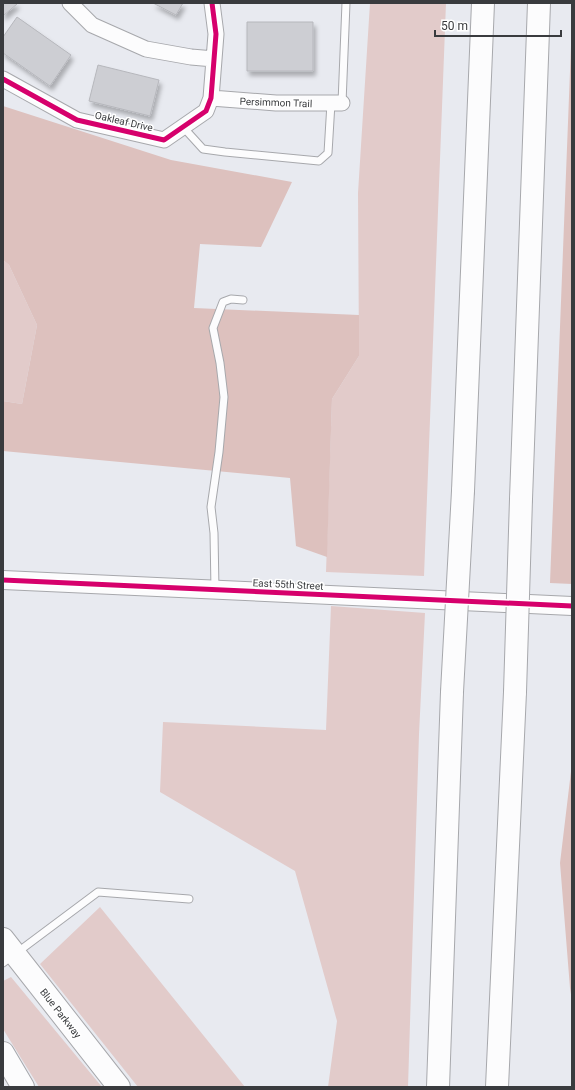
<svg xmlns="http://www.w3.org/2000/svg" width="575" height="1090" viewBox="0 0 575 1090" font-family="Roboto,sans-serif">
  <style>
    .green { fill: #e2cbca }
    .forest { fill: #ddc1be }
    .building { fill: #cdced3; stroke: #b6b7bc; filter: url(#shadow) }
    .lines { fill: none; stroke-linecap: round; stroke-linejoin: round }
    .service-casing { stroke: #a7a8ac; stroke-width: 9 }
    .minor-casing { stroke: #a7a8ac; stroke-width: 17 }
    .tertiary-casing { stroke: #a7a8ac; stroke-width: 20 }
    .trunk-casing { stroke: #a7a8ac; stroke-width: 24 }
    .motorway-casing { stroke: #a7a8ac; stroke-width: 24 }
    .service { stroke: #fcfcfd; stroke-width: 7 }
    .minor { stroke: #fcfcfd; stroke-width: 15 }
    .tertiary { stroke: #fcfcfd; stroke-width: 18 }
    .trunk { stroke: #fcfcfd; stroke-width: 22 }
    .motorway { stroke: #fcfcfd; stroke-width: 22 }
    .motorway-bridge-casing { stroke: #a7a8ac; stroke-width: 24; stroke-linecap: butt }
    .motorway-bridge { stroke: #fcfcfd; stroke-width: 22 }
    .cycleway-casing { stroke: #fff; stroke-width: 8 }
    .cycleway { stroke: #d6006c; stroke-width: 5 }
    .labels { text-anchor: middle; stroke-width: 3; stroke-linejoin: round; paint-order: stroke }
    .street-label { font-size: 10px; fill: #393b3e; stroke: #fff }
  </style>
  <defs>
    <filter id="shadow"><feDropShadow dx="2.5" dy="4.5" stdDeviation="2" flood-color="#0004"/></filter>
  </defs>
  <rect width="100%" height="100%" fill="#e8eaf0"/>
  <!-- green -->
  <path class="green" d="M370 3H446L424 576 326 572 332 399 359 356 358 193Z
    M3 260 9 265 37 325 22 404 3 401Z
    M331 606 425 613 419 734 408 1087H328L337 1021 295 871 160 792 163 722 326 730Z
    M100 907 245 1087H138L40 964Z
    M11 977 102 1087H39L3 1029V981Z"/>
  <!-- forest -->
  <path class="forest" d="M572 20V584L550 583Z
    M3 106 171 160 292 182 261 247 200 244 194 308 359 315V356L332 399 327 557 296 546 290 478 3 451V401L22 404 37 325 9 265 3 260Z
    M572 763V1001L570 988 560 863Z"/>
  <!-- building -->
  <path class="building" d="M3 3H16L17 4 3 16Z
    M153 3H183L176 15Z
    M17 17 71 55 50 86 3 53V37Z
    M247 22H313V71H247Z
    M98 65 159 80 150 116 89 101Z"/>
  <g class="lines">
    <!-- service casing -->
    <g class="service-casing">
      <path id="service" d="M342 103 346 3
        M183 127 203 149 225 152 319 161 328 153 331 103
        M215 590 214 533 211 507 219 452 224 397 220 363 213 328 223 302 231 299 243 300
        M3 963 98 892 189 899"/>
    </g>
    <!-- minor casing -->
    <g class="minor-casing">
      <path id="minor" d="M70 3 92 25 146 49 191 57 214 59
        M3 79 77 120 164 140 206 111 211 98 216 34 212 3
        M211 98 276 103H342"/>
    </g>
    <!-- tertiary casing -->
    <g class="tertiary-casing">
      <path id="tertiary" d="M3 580 572 606"/>
    </g>
    <!-- trunk casing -->
    <g class="trunk-casing">
      <path id="trunk" d="M3 939 119 1087
        M3 1053 23 1087"/>
    </g>
    <!-- motorway casing -->
    <g class="motorway-casing">
      <path id="motorway" d="M463 491 483 3
        M521 499 539 3
        M438 1087 452 692
        M497 1087 515 692"/>
    </g>
    <!-- service -->
    <use href="#service" class="service"/>
    <!-- minor -->
    <use href="#minor" class="minor"/>
    <!-- tertiary -->
    <use href="#tertiary" class="tertiary"/>
    <!-- trunk -->
    <use href="#trunk" class="trunk"/>
    <!-- motorway -->
    <use href="#motorway" class="motorway"/>
    <!-- motorway-bridge casing -->
    <g class="motorway-bridge-casing">
      <path id="motorway-bridge" d="M452 692 463 491
        M515 692 521 499"/>
    </g>
    <!-- motorway-bridge -->
    <use href="#motorway-bridge" class="motorway-bridge"/>
    <!-- cycleway casing -->
    <g class="cycleway-casing">
      <path id="cycleway" d="M3 79 77 120 164 140 206 111 211 98 216 34 212 3
        M3 580 572 606"/>
    </g>
    <!-- cycleway -->
    <use href="#cycleway" class="cycleway"/>
  </g>
  <g class="labels">
    <!-- street labels -->
    <g class="street-label">
      <text transform="translate(276 102) rotate(2)" y="4">Persimmon Trail</text>
      <text transform="translate(124 121) rotate(13)" y="4">Oakleaf Drive</text>
      <text transform="translate(288 584) rotate(3)" y="4">East 55th Street</text>
      <text transform="translate(61 1013) rotate(52)" y="4">Blue Parkway</text>
    </g>
  </g>
  <!-- border -->
  <rect width="575" height="1090" fill="none" stroke="#393b3e" stroke-width="8"/>
  <!-- scale -->
  <path d="M435 30v6h126v-6" fill="none" stroke="#393b3e" stroke-width="2"/>
  <text x="441" y="30" font-size="12" fill="#393b3e" stroke="#ffffff" stroke-width="3" paint-order="stroke">50 m</text>
</svg>
